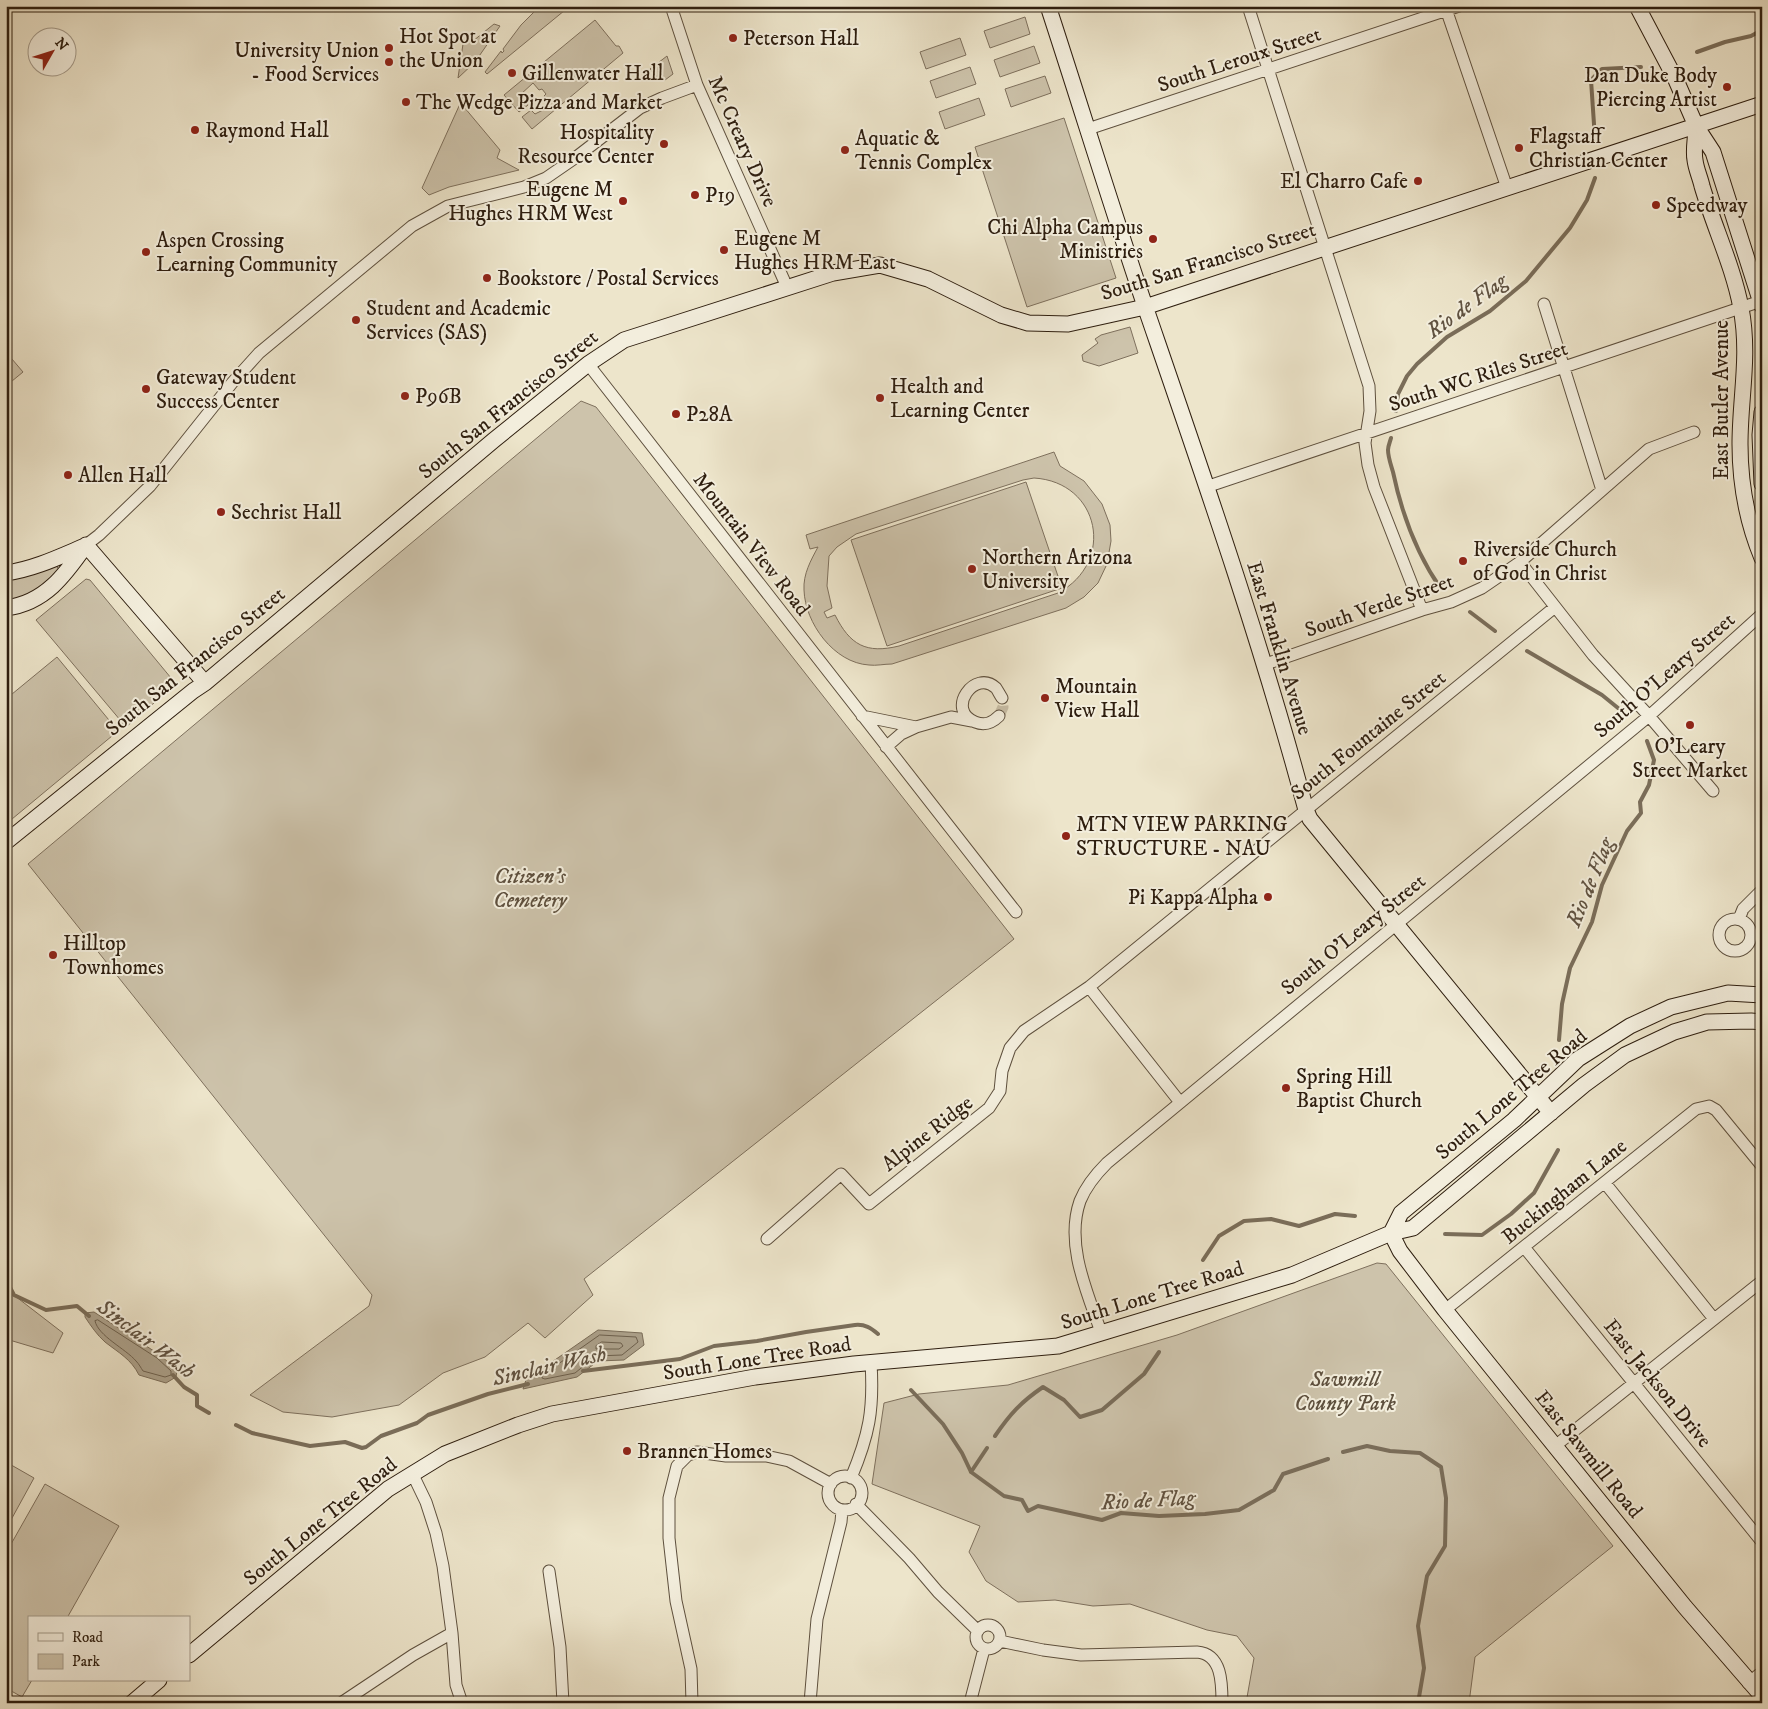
<svg xmlns="http://www.w3.org/2000/svg" width="1768" height="1709" viewBox="0 0 1768 1709" font-family="'IM FELL DW Pica',serif">
  <style>
    .green { fill: #cdc3ab; stroke: #7e705d; fill-rule: evenodd }
    .water { fill: #aca18b; stroke: #7a6d59 }
    .lines { fill: none; stroke-linecap: round; stroke-linejoin: round }
    .shore { stroke: #6d604d; stroke-width: 1 }
    .stream { stroke: #7a6d59; stroke-width: 4 }
    .street-tunnel { stroke: #c7bda5; stroke-width: 11; stroke-dasharray: 11 5.5; stroke-linecap: butt }
    .street-casing { stroke: #5e503e; stroke-width: 13 }
    .secondary-casing { stroke: #2e1e0f; stroke-width: 17 }
    .street { stroke: #f3eedd; stroke-width: 11 }
    .secondary { stroke: #f3eedd; stroke-width: 15 }
    .poi-dot { fill: #8f2418; stroke: #f3eedd; stroke-width: 2 }
    .labels { text-anchor: middle; stroke-width: 4; stroke-linejoin: round; paint-order: stroke }
    .poi-label { font-size: 21px; fill: #2e1e0f; stroke: #f3eedd; text-anchor: start }
    .street-label { font-size: 21px; fill: #2e1e0f; stroke: #f3eedd }
    .park-label { font-size: 21px; font-style: italic; fill: #5e503e; stroke: #f3eedd }
    .water-label { font-size: 22px; font-style: italic; fill: #605241; stroke: #f3eedd }
  </style>
  <rect width="100%" height="100%" fill="#ede5cb"/>
  <filter id="stains"><feTurbulence type="fractalNoise" baseFrequency=".004" numOctaves="4"/><feColorMatrix values="0 0 0 0 .2 0 0 0 0 .09 0 0 0 0 .02 0 0 0 .5 -.17"/></filter>
  <radialGradient id="worn" r=".72"><stop offset=".6" stop-color="#630" stop-opacity="0"/><stop offset="1" stop-color="#630" stop-opacity=".3"/></radialGradient>
  <!-- green -->
  <path class="green" d="M540 6H570L487 74 485 72 501 51 502 53 504 51 503 49 521 25Z
    M1025 17 1030 34 990 48 984 31Z
    M595 20 616 46H619L623 53 532 129 522 117 531 110 535 114 543 110 542 108 549 102 544 96 546 94 542 89 539 90 533 83 520 95 528 105 519 112 504 95Z
    M494 24 500 26 475 62 458 78 463 44 470 38 473 41Z
    M960 38 966 55 926 69 920 52Z
    M1034 46 1040 63 1000 77 994 60Z
    M667 56 673 74 665 80 658 78 650 69Z
    M970 67 976 84 936 98 930 81Z
    M1045 76 1051 93 1011 107 1005 89Z
    M464 95 470 97 464 107 500 150 497 158 519 170 449 187 429 195 422 188Z
    M979 98 985 115 945 129 939 112Z
    M1064 118 1116 278 1027 307 975 147Z
    M1130 327 1138 353 1099 366 1083 361 1082 355 1098 343 1095 339 1101 335Z
    M6 352 23 372 6 386Z
    M581 401 596 407 1014 939 584 1279 593 1295 545 1338 528 1323 485 1357 443 1373 399 1405 332 1417 283 1412 250 1395 369 1306 372 1295 28 864Z
    M1054 452 1060 466 1084 481 1102 504 1110 525 1111 541 1107 564 1098 583 1084 597 1066 608 892 664C884 664 876 666 869 665 834 663 805 623 804 590 803 574 811 560 818 547L810 549 806 535ZM1034 478C1100 482 1116 562 1058 593L899 646C866 654 850 645 835 615L827 618 824 612 832 608 827 586 829 556 837 547 856 534 1023 480Z
    M1026 482 1062 588 887 646 851 540Z
    M56 565 59 570 33 593 6 602V580Z
    M86 579 90 580 176 684 126 727 36 620Z
    M57 657 118 731 6 824V699Z
    M1377 1263 1386 1264 1613 1546 1475 1657 1469 1703H1246L1254 1658 1237 1636 1207 1630 1130 1604 1093 1606 1055 1600 1018 1602 986 1581 969 1552 980 1526 872 1484 884 1403 919 1394 1008 1385 1177 1335Z
    M6 1289 63 1333 53 1353 6 1339Z
    M6 1462 34 1478 6 1529Z
    M45 1484 119 1526 67 1618H29V1680H32L22 1697 6 1688V1553Z"/>
  <!-- water -->
  <path class="water" d="M94 1312 160 1355 177 1370 176 1377 166 1383 139 1375C131 1359 119 1353 105 1342 97 1335 91 1326 85 1317V1313Z
    M598 1330 642 1333 644 1345 624 1360 598 1361 577 1377 523 1389 526 1380Z"/>
  <g class="lines">
    <!-- shore -->
    <path class="shore" d="M98 1320 157 1358 171 1371V1375L165 1377 143 1371C141 1368 139 1364 136 1361 126 1349 98 1336 95 1321Z
      M600 1335 636 1337 638 1342 622 1355 596 1356 575 1373 545 1379 542 1378 543 1375Z
      M602 1342 621 1343 623 1346 619 1349H596V1346Z"/>
    <!-- stream -->
    <path class="stream" d="M1697 52 1725 42 1751 36 1762 30
      M1595 139 1591 80 1602 69 1641 67
      M1396 411 1398 394 1407 376 1417 364 1447 337 1490 311 1526 281 1570 228 1587 200 1595 178
      M1391 438C1390 442 1388 446 1388 450 1388 457 1391 465 1393 472 1402 515 1416 553 1441 589
      M1470 612 1495 631
      M1527 651 1602 695 1618 708
      M1559 1040 1562 1004 1570 968 1592 922 1602 885 1627 831 1641 813 1640 802 1649 785 1654 760 1647 741
      M1445 1234 1482 1235 1511 1214 1534 1193 1558 1150
      M1203 1260 1219 1236 1244 1221 1271 1219 1299 1226 1335 1214 1355 1216
      M6 1280 14 1295 46 1310 77 1306 89 1316
      M583 1371 680 1359 714 1346 757 1341 806 1332 855 1325C865 1324 871 1328 878 1334
      M173 1375 184 1387 197 1395V1406L209 1413
      M911 1390 943 1424 962 1453 971 1472 1004 1496 1022 1500 1028 1511 1038 1506 1102 1520 1121 1513 1159 1516 1205 1514 1239 1510 1274 1490 1283 1474 1328 1459
      M236 1425 252 1433 310 1446 345 1442 362 1448 366 1447 381 1436 417 1423 428 1415 488 1394 528 1384
      M995 1436C1010 1414 1021 1402 1043 1387L1064 1400 1080 1417 1102 1410 1144 1374 1159 1352
      M1343 1452 1367 1446 1390 1451 1420 1453 1441 1467 1446 1498 1445 1546 1427 1576 1418 1626 1424 1668 1418 1703
      M971 1472 987 1448"/>
    <!-- street-tunnel -->
    <path class="street-tunnel" d="M999 716 1003 707 1002 698"/>
    <!-- street casing -->
    <g class="street-casing">
      <path id="street" d="M671 6 697 85 787 287
        M1248 6 1369 386 1370 411 1365 443 1368 465 1374 487 1422 610
        M1445 6 1507 188
        M1088 129 1459 6
        M1544 304 1602 490
        M588 364 1016 912
        M1206 487 1761 301
        M86 545 99 535 150 486 232 383 259 353 412 226 448 206 524 187 546 178 575 158 640 108 662 98 697 85
        M1520 562 1593 655 1649 716 1713 791
        M1263 665 1422 610 1451 602 1482 588 1520 562 1649 449 1694 432
        M862 716 916 727
        M999 716C992 723 985 726 975 722 945 710 975 668 996 688 998 691 1000 695 1002 698
        M886 747 901 734 916 727 951 717 972 721
        M1739 919 1743 909 1762 890
        M1719 935a16 16 0 1 1 32 0a16 16 0 1 1-32 0Z
        M1089 987 1179 1101
        M1605 1183 1714 1319
        M767 1239 841 1174 869 1204 989 1108 1000 1091 1002 1071 1010 1048 1024 1031 1089 987 1555 607
        M1524 1247 1762 1542
        M1445 1310 1696 1109 1709 1106 1716 1110 1762 1166
        M1101 1332C1087 1292 1065 1244 1080 1201 1086 1186 1096 1174 1107 1163L1649 716 1762 614
        M1555 1446 1762 1281
        M412 1473 426 1502 436 1533 443 1566 452 1633 456 1685 462 1703
        M828 1493a17 17 0 1 1 34 0a17 17 0 1 1-34 0Z
        M851 1478C869 1435 874 1410 871 1363
        M856 1504 909 1558 938 1592 978 1631
        M549 1571 560 1647 563 1703
        M976 1637a12 12 0 1 1 24 0a12 12 0 1 1-24 0Z
        M1000 1641 1043 1650 1081 1655 1197 1652C1222 1654 1222 1683 1222 1703
        M1748 1683 1762 1672
        M341 1703 413 1655 452 1633
        M692 1703 691 1669 676 1601 669 1538V1498L677 1466 688 1455 697 1452 726 1456H766L789 1461 831 1484
        M810 1703 817 1619 841 1522 842 1510
        M970 1703 984 1649"/>
    </g>
    <!-- secondary casing -->
    <g class="secondary-casing">
      <path id="secondary" d="M1048 6C1081 107 1112 209 1146 309 1203 475 1261 641 1306 810L1310 819 1551 1113
        M1637 6 1676 80 1696 126 1713 152 1762 306
        M1696 126C1696 137 1693 150 1695 160 1696 169 1700 177 1702 186 1714 227 1733 266 1741 308 1750 356 1740 397 1740 444 1740 483 1747 522 1762 558
        M1762 412 1760 435 1762 484
        M86 545 205 683
        M6 573C34 569 59 557 85 546
        M6 608C45 603 65 575 86 545
        M6 842 193 691 205 683 494 440 588 364 624 340 833 273 880 265 928 279 1001 315 1028 323 1068 324 1145 307 1762 104
        M1391 1233 1400 1251 1445 1310 1685 1607 1762 1696
        M1391 1233 1401 1213 1514 1120 1578 1059 1630 1026 1671 1007 1728 993 1762 995
        M189 1655 388 1489 445 1454 518 1425 552 1414 755 1377 854 1364 1058 1346 1292 1275 1391 1233 1413 1228 1584 1085 1625 1055 1674 1032 1707 1022 1751 1021 1762 1022
        M132 1703 159 1680"/>
    </g>
    <!-- street -->
    <use href="#street" class="street"/>
    <!-- secondary -->
    <use href="#secondary" class="secondary"/>
  </g>
  <!-- markers -->
  <g class="poi-dot">
    <circle cx="733" cy="38" r="5"/>
    <circle cx="389" cy="48" r="5"/>
    <circle cx="389" cy="62" r="5"/>
    <circle cx="512" cy="73" r="5"/>
    <circle cx="1727" cy="87" r="5"/>
    <circle cx="406" cy="102" r="5"/>
    <circle cx="195" cy="130" r="5"/>
    <circle cx="664" cy="144" r="5"/>
    <circle cx="1519" cy="148" r="5"/>
    <circle cx="845" cy="150" r="5"/>
    <circle cx="1418" cy="181" r="5"/>
    <circle cx="695" cy="195" r="5"/>
    <circle cx="623" cy="201" r="5"/>
    <circle cx="1656" cy="205" r="5"/>
    <circle cx="1153" cy="239" r="5"/>
    <circle cx="724" cy="250" r="5"/>
    <circle cx="146" cy="252" r="5"/>
    <circle cx="487" cy="278" r="5"/>
    <circle cx="356" cy="320" r="5"/>
    <circle cx="146" cy="389" r="5"/>
    <circle cx="405" cy="396" r="5"/>
    <circle cx="880" cy="398" r="5"/>
    <circle cx="676" cy="414" r="5"/>
    <circle cx="68" cy="475" r="5"/>
    <circle cx="221" cy="512" r="5"/>
    <circle cx="1463" cy="561" r="5"/>
    <circle cx="972" cy="569" r="5"/>
    <circle cx="1045" cy="698" r="5"/>
    <circle cx="1690" cy="725" r="5"/>
    <circle cx="1066" cy="836" r="5"/>
    <circle cx="1268" cy="897" r="5"/>
    <circle cx="53" cy="955" r="5"/>
    <circle cx="1286" cy="1088" r="5"/>
    <circle cx="627" cy="1451" r="5"/>
  </g>
  <g class="labels">
    <!-- poi labels -->
    <g class="poi-label">
      <text x="399" y="43">Hot Spot at<tspan x="399" dy="24">the Union</tspan></text>
      <text x="743" y="45">Peterson Hall</text>
      <text x="379" y="57" text-anchor="end">University Union<tspan x="379" dy="24">- Food Services</tspan></text>
      <text x="522" y="80">Gillenwater Hall</text>
      <text x="1717" y="82" text-anchor="end">Dan Duke Body<tspan x="1717" dy="24">Piercing Artist</tspan></text>
      <text x="416" y="109">The Wedge Pizza and Market</text>
      <text x="205" y="137">Raymond Hall</text>
      <text x="654" y="139" text-anchor="end">Hospitality<tspan x="654" dy="24">Resource Center</tspan></text>
      <text x="1529" y="143">Flagstaff<tspan x="1529" dy="24">Christian Center</tspan></text>
      <text x="855" y="145">Aquatic &amp;<tspan x="855" dy="24">Tennis Complex</tspan></text>
      <text x="1408" y="188" text-anchor="end">El Charro Cafe</text>
      <text x="613" y="196" text-anchor="end">Eugene M<tspan x="613" dy="24">Hughes HRM West</tspan></text>
      <text x="705" y="202">P19</text>
      <text x="1666" y="212">Speedway</text>
      <text x="1143" y="234" text-anchor="end">Chi Alpha Campus<tspan x="1143" dy="24">Ministries</tspan></text>
      <text x="734" y="245">Eugene M<tspan x="734" dy="24">Hughes HRM East</tspan></text>
      <text x="156" y="247">Aspen Crossing<tspan x="156" dy="24">Learning Community</tspan></text>
      <text x="497" y="285">Bookstore / Postal Services</text>
      <text x="366" y="315">Student and Academic<tspan x="366" dy="24">Services (SAS)</tspan></text>
      <text x="156" y="384">Gateway Student<tspan x="156" dy="24">Success Center</tspan></text>
      <text x="890" y="393">Health and<tspan x="890" dy="24">Learning Center</tspan></text>
      <text x="415" y="403">P96B</text>
      <text x="686" y="421">P28A</text>
      <text x="78" y="482">Allen Hall</text>
      <text x="231" y="519">Sechrist Hall</text>
      <text x="1473" y="556">Riverside Church<tspan x="1473" dy="24">of God in Christ</tspan></text>
      <text x="982" y="564">Northern Arizona<tspan x="982" dy="24">University</tspan></text>
      <text x="1055" y="693">Mountain<tspan x="1055" dy="24">View Hall</tspan></text>
      <text x="1690" y="753" text-anchor="middle">O'Leary<tspan x="1690" dy="24">Street Market</tspan></text>
      <text x="1076" y="831">MTN VIEW PARKING<tspan x="1076" dy="24">STRUCTURE - NAU</tspan></text>
      <text x="1258" y="904" text-anchor="end">Pi Kappa Alpha</text>
      <text x="63" y="950">Hilltop<tspan x="63" dy="24">Townhomes</tspan></text>
      <text x="1296" y="1083">Spring Hill<tspan x="1296" dy="24">Baptist Church</tspan></text>
      <text x="637" y="1458">Brannen Homes</text>
    </g>
    <!-- street labels -->
    <g class="street-label">
      <text transform="translate(1239 59) rotate(-18)" y="7">South Leroux Street</text>
      <text transform="translate(743 141) rotate(66)" y="7">Mc Creary Drive</text>
      <text transform="translate(1208 261) rotate(-17)" y="7">South San Francisco Street</text>
      <text transform="translate(1478 376) rotate(-18)" y="7">South WC Riles Street</text>
      <text transform="translate(1721 400) rotate(-90)" y="7">East Butler Avenue</text>
      <text transform="translate(508 404) rotate(-39)" y="7">South San Francisco Street</text>
      <text transform="translate(752 544) rotate(52)" y="7">Mountain View Road</text>
      <text transform="translate(1379 605) rotate(-19)" y="7">South Verde Street</text>
      <text transform="translate(1280 648) rotate(73)" y="7">East Franklin Avenue</text>
      <text transform="translate(195 661) rotate(-39)" y="7">South San Francisco Street</text>
      <text transform="translate(1664 675) rotate(-41)" y="7">South O'Leary Street</text>
      <text transform="translate(1368 735) rotate(-39)" y="7">South Fountaine Street</text>
      <text transform="translate(1353 934) rotate(-39)" y="7">South O'Leary Street</text>
      <text transform="translate(1511 1094) rotate(-40)" y="7">South Lone Tree Road</text>
      <text transform="translate(927 1133) rotate(-38)" y="7">Alpine Ridge</text>
      <text transform="translate(1564 1191) rotate(-39)" y="7">Buckingham Lane</text>
      <text transform="translate(1152 1295) rotate(-17)" y="7">South Lone Tree Road</text>
      <text transform="translate(757 1358) rotate(-9)" y="7">South Lone Tree Road</text>
      <text transform="translate(1658 1383) rotate(51)" y="7">East Jackson Drive</text>
      <text transform="translate(1589 1454) rotate(51)" y="7">East Sawmill Road</text>
      <text transform="translate(320 1521) rotate(-39)" y="7">South Lone Tree Road</text>
    </g>
    <!-- park labels -->
    <g class="park-label">
      <text x="530" y="883">Citizen's<tspan x="530" dy="24">Cemetery</tspan></text>
      <text x="1345" y="1386">Sawmill<tspan x="1345" dy="24">County Park</tspan></text>
    </g>
    <!-- water labels -->
    <g class="water-label">
      <text transform="translate(1466 305) rotate(-36)" y="8">Rio de Flag</text>
      <text transform="translate(1589 882) rotate(-68)" y="8">Rio de Flag</text>
      <text transform="translate(147 1338) rotate(37)" y="8">Sinclair Wash</text>
      <text transform="translate(549 1365) rotate(-13)" y="8">Sinclair Wash</text>
      <text transform="translate(1148 1499) rotate(-3)" y="8">Rio de Flag</text>
    </g>
  </g>
  <!-- margin -->
  <rect width="1768" height="1709" fill="none" stroke="#ede5cb" stroke-width="25"/>
  <rect x="8" y="8" width="1753" height="1694" fill="none" stroke="#2e1e0f" stroke-width="2.5"/>
  <rect x="12" y="12" width="1743" height="1684" fill="none" stroke="#2e1e0f"/>
  <!-- legend -->
  <rect x="28" y="1616" width="162" height="65" fill="#f3eedd" stroke="#a49b8b"/>
  <rect x="38" y="1633" width="25" height="8" fill="#f3eedd" stroke="#a49b8b"/>
  <text x="72" y="1642" font-size="15" fill="#2e1e0f">Road</text>
  <rect x="38" y="1654" width="25" height="15" fill="#cdc3ab" stroke="#a49b8b"/>
  <text x="72" y="1666" font-size="15" fill="#2e1e0f">Park</text>
  <!-- north arrow -->
  <g transform="translate(52 52) rotate(51)"><circle r="24" fill="#f3eedd" stroke="#a49b8b"/>
  <path d="M0-4L9 19L0 12L-9 19Z" fill="#8f2418"/>
  <text y="-8" font-size="14" font-weight="bold" text-anchor="middle" fill="#2e1e0f">N</text>
  </g>
  <rect width="100%" height="100%" filter="url(#stains)"/>
  <rect width="100%" height="100%" fill="url(#worn)"/>
</svg>
